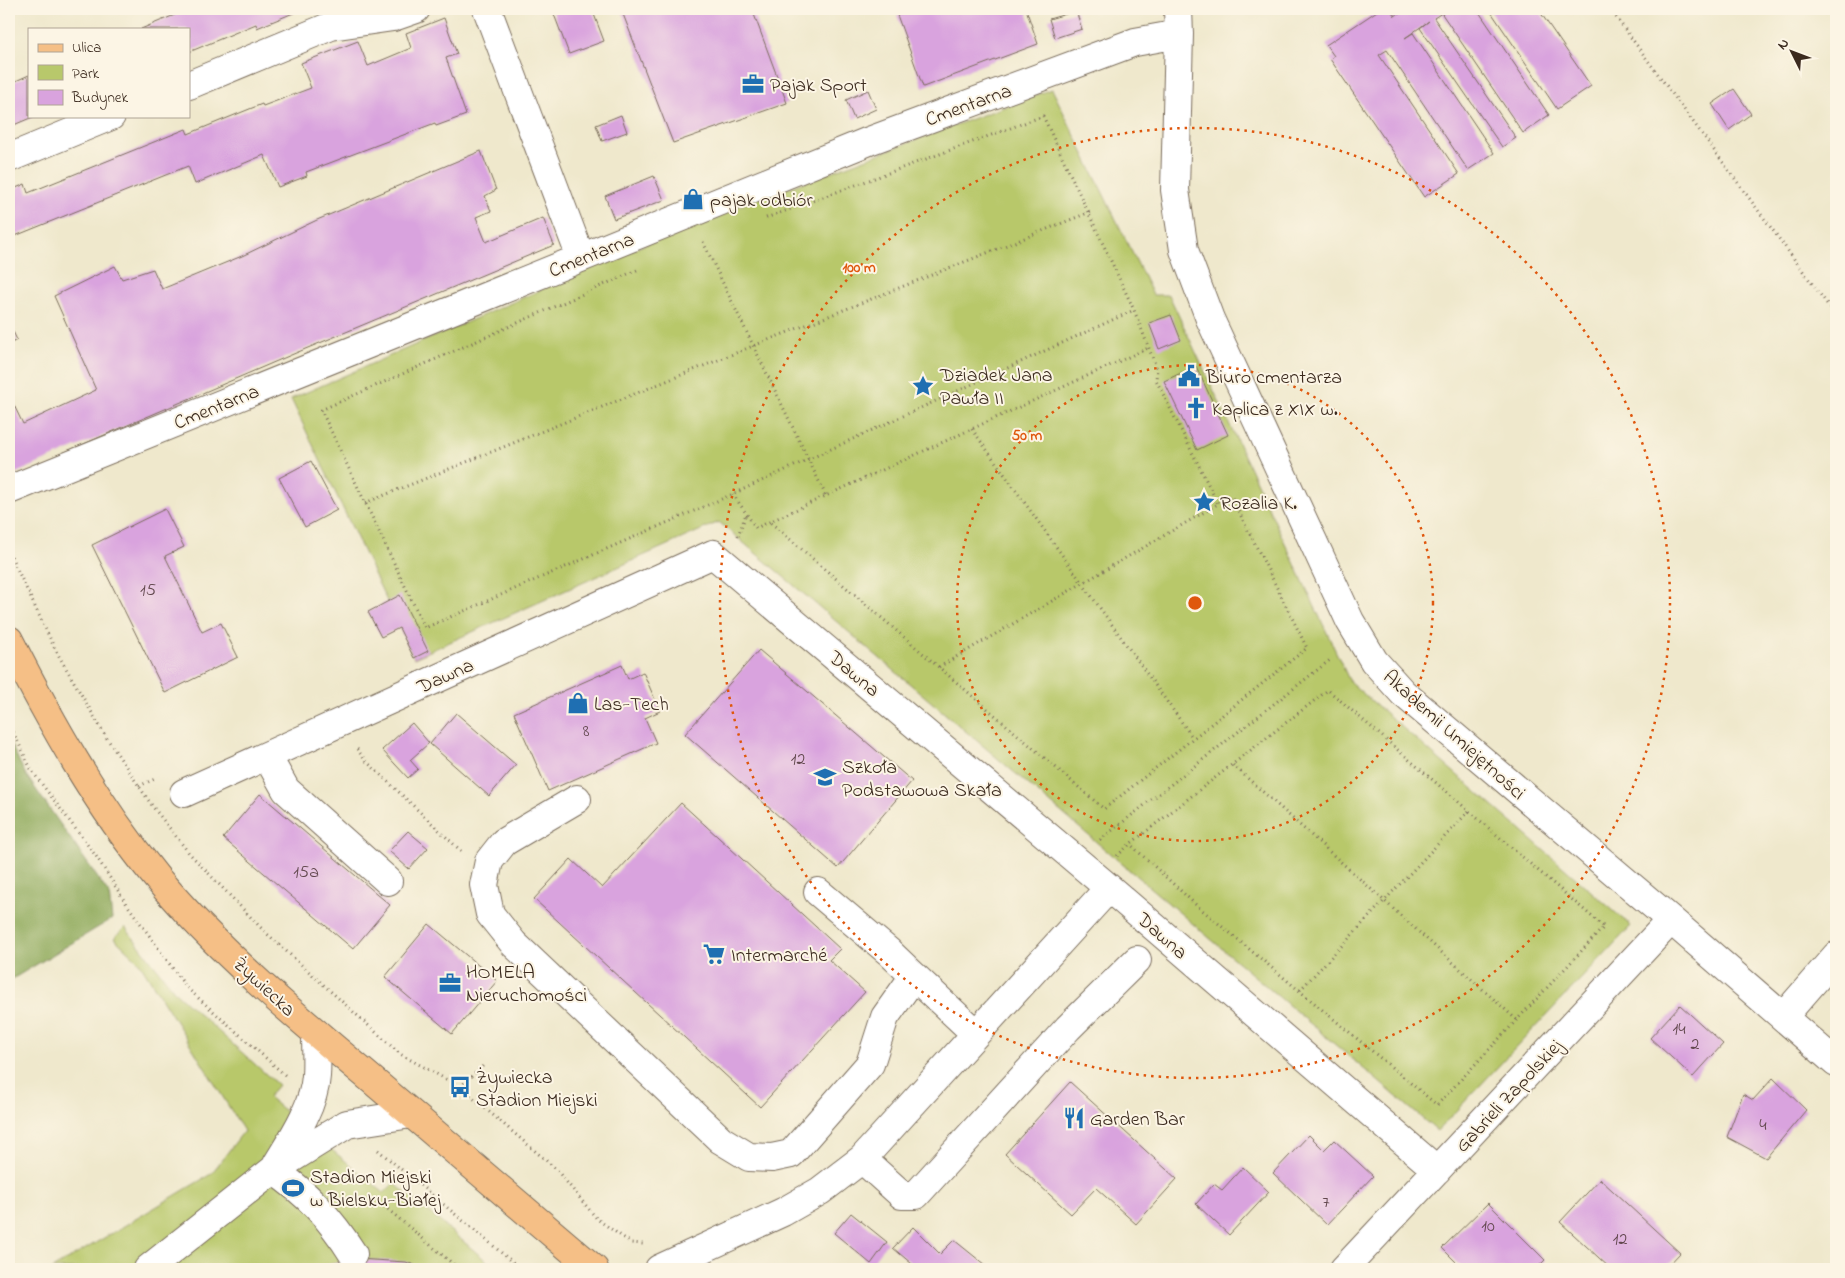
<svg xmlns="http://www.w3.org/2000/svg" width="1845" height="1278" viewBox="0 0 1845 1278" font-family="'Indie Flower',sans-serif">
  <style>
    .green { fill: #b8c86b; stroke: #7a7944 }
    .forest { fill: #92ac5f; stroke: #666b3e }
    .building { fill: #d9a3de }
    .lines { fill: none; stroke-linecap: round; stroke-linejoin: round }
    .minor-casing { stroke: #7a6c5b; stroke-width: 30 }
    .major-casing { stroke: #7a6c5b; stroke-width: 30 }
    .path { stroke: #7a6c5b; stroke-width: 3; stroke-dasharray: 1 4; stroke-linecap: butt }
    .minor { stroke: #fff; stroke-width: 28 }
    .major { stroke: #f5bf86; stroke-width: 28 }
    .ring { fill: none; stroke: #df570d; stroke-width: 2.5; stroke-dasharray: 2.5 5 }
    .labels { text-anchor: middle; stroke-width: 4; stroke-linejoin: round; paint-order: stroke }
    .number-label { font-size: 18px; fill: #62484e }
    .poi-label { font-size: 20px; fill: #3b2a1e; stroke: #fcf5e5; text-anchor: start }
    .street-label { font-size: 20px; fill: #3b2a1e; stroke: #fcf5e5 }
    .centre { fill: #df570d; stroke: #fcf5e5; stroke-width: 2.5 }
    .ring-label { font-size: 15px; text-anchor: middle; font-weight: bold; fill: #df570d; stroke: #fcf5e5; stroke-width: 4; stroke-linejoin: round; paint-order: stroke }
  </style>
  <rect width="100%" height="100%" fill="#fcf5e5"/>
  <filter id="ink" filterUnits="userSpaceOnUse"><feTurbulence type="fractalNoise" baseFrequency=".02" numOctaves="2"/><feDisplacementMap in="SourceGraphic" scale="10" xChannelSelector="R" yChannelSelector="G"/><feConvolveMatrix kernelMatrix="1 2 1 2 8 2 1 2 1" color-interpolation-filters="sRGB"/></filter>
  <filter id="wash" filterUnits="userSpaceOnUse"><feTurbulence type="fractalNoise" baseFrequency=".0096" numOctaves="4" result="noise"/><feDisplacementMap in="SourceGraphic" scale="20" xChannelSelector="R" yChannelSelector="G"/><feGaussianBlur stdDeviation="1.12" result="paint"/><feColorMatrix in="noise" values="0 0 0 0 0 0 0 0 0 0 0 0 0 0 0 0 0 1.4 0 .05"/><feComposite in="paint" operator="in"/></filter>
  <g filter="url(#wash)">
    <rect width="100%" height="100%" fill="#efe8cc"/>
    <!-- green -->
    <path class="green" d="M1052 89 1153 295H1169L1350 682 1631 926 1437 1131 719 522 414 658 291 399 694 223Z
      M125 927 176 993 278 1085 268 1097 384 1193 394 1183 496 1269H52L211 1174 244 1131 139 962 114 938Z"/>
    <!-- forest -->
    <path class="forest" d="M9 741 26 775 109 894 112 919 9 981Z"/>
    <g id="blocks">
      <!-- building -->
      <path class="building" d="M189 9H303L257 28 256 24 189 52V29H141Z
        M552 9H592L604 41 569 54Z
        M621 9H752L787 103 673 143Z
        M915 9H1026L1038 44 923 87 897 15Z
        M1380 9H1390L1395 16 1405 9H1448L1434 18 1516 138 1502 147 1420 28 1429 21 1405 38 1413 33 1494 153 1468 170 1387 50 1379 55 1459 174 1424 197 1330 59 1334 56 1326 45Z
        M1449 9H1477L1549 115 1523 133 1442 14Z
        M1489 9H1538L1591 86 1557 109Z
        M1076 11 1082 29 1055 38 1049 19Z
        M444 18 457 54 446 58 466 115 436 126 435 123 306 172 307 176 278 187 264 155 195 184 188 166 15 236 9 220V191L25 184 28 193 186 129 188 134 262 104 263 106 311 88 301 63 358 41 368 66 411 48 406 33Z
        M29 75V116H35L9 127V84Z
        M1734 89 1751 114 1729 130 1712 104Z
        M868 90 876 109 854 119 846 100Z
        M621 115 627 132 602 141 596 125Z
        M481 151 496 190 485 196 491 211 476 217 486 242 543 218 554 245 291 355 9 476V395L23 424 96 390 54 296 115 266 122 279 153 269 162 289 242 256 317 220Z
        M654 176 664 200 614 219 605 196Z
        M1171 315 1181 340 1159 349 1149 323Z
        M9 323 17 340 9 344Z
        M1196 366 1228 435 1197 450 1164 381Z
        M311 461 337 510 305 527 279 478Z
        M165 509 184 547 165 556 202 632 221 623 238 657 165 693 92 545Z
        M400 595 428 651 414 658 399 628 381 637 368 612Z
        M759 650 912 781 838 868 685 734Z
        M622 665 628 679 643 672 660 711 645 718 656 743 548 791 514 713Z
        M456 713 516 765 489 796 430 744Z
        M412 723 429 743 410 760 418 769 408 778 382 750Z
        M260 794 390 905 353 949 223 838Z
        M681 803 840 949 829 960 865 992 760 1107 534 899 571 859 602 888Z
        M408 831 428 848 409 869 389 851Z
        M429 924 497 981 452 1034 385 977Z
        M1680 1005 1723 1044 1693 1077 1650 1038Z
        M1773 1078 1806 1110 1766 1158 1727 1137 1743 1094 1753 1100Z
        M1070 1082 1177 1179 1136 1224 1096 1188 1071 1214 1005 1154Z
        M1309 1135 1324 1150 1334 1140 1373 1176 1327 1225 1273 1173Z
        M1243 1167 1269 1192 1229 1235 1196 1204 1214 1184 1222 1190Z
        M1600 1179 1680 1253 1665 1269H1611L1560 1222Z
        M1488 1203 1545 1260 1536 1269H1463L1442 1248Z
        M851 1213 887 1242 871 1264 834 1233Z
        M913 1227 940 1254 954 1240 990 1269H918L893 1248Z
        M357 1259 406 1262 425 1269H312L316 1267Z"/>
    </g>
  </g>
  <g filter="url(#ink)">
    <use href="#blocks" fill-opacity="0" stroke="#7a6c5b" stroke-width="1"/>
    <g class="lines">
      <!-- minor casing -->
      <g class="minor-casing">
        <path id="minor" d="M487 9 581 258
          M1178 9 1179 34 1175 190 1184 250 1210 319 1350 621 1374 661 1403 693 1671 920 1836 1063
          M189 85 331 26 393 17 416 9
          M9 158 111 116
          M9 490 869 141 1135 42 1179 34
          M267 756 286 790 388 881
          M184 793 713 554 1109 888 1437 1170
          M577 799 504 842 489 861 484 885 490 914 514 944 721 1140 749 1157 772 1158 791 1154 870 1064 885 1017 914 976 976 1034
          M818 892 889 952 914 976
          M1783 1017 1836 956
          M862 1159 902 1195H916L1068 1028 1137 960
          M277 1164C292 1139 314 1107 316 1076 317 1062 316 1047 316 1033
          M273 1170C307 1193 331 1219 353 1254
          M148 1269 273 1170 347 1124 411 1114
          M659 1269 783 1212 820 1191 862 1159 1109 888
          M1344 1269 1671 920"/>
      </g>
      <!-- major casing -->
      <g class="major-casing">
        <path id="major" d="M9 640C51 723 97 805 156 877 217 950 292 1013 365 1074 441 1139 517 1204 594 1269"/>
      </g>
      <!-- path -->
      <path class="path" d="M1610 9 1836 316
        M766 218 1043 116 1134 310 1157 369 1156 380 1218 504 1231 496 1307 648 1104 809 770 522
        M703 242 826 496
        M637 270 321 410 425 628 733 494 1134 310
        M972 429 1193 738
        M733 494 756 528 1148 348
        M365 503 753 346 1090 212
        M738 536 746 514
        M9 552 56 651 106 737 153 807 189 853 264 931 400 1054 460 1087 555 1168 597 1219 631 1243 643 1244
        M939 667 1218 504
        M9 723 32 771 96 856 126 903 186 987 286 1076
        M357 749 365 760 461 851
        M1233 765 1518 1021
        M139 786 157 778
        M1100 840 1330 660
        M1117 856 1130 844 1328 690 1604 927 1437 1105 1195 904 1130 844
        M1300 990 1469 811
        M460 1087 485 1064
        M378 1150 521 1269
        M384 1206 459 1269
        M278 1269 279 1268"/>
      <!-- minor -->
      <use href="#minor" class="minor"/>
      <!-- major -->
      <use href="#major" class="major"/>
    </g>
  </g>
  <!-- distance rings -->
  <g class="ring">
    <circle cx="1195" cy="603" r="238"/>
    <circle cx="1195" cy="603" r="475"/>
  </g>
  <!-- icons -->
  <defs>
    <g id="office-bare" transform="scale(1.725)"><path d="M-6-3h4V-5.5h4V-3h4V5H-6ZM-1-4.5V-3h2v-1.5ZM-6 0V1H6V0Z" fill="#1f6fb2" stroke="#fcf5e5" stroke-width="2.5" paint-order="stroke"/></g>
    <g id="shop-bare" transform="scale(1.725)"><path d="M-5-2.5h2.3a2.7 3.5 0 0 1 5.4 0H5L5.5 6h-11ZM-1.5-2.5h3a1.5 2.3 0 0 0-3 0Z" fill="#1f6fb2" stroke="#fcf5e5" stroke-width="2.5" paint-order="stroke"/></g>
    <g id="civic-bare" transform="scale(1.725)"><path d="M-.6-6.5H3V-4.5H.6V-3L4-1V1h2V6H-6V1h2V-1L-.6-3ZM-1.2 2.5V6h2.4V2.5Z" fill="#1f6fb2" stroke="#fcf5e5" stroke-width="2.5" paint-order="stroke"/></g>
    <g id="sight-bare" transform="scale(1.725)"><path d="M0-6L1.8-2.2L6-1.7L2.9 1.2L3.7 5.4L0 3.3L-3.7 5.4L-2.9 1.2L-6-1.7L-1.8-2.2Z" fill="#1f6fb2" stroke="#fcf5e5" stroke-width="2.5" paint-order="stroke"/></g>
    <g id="church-bare" transform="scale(1.725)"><path d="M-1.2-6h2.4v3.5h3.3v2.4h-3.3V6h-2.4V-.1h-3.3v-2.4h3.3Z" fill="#1f6fb2" stroke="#fcf5e5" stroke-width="2.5" paint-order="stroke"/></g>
    <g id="school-bare" transform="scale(1.725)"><path d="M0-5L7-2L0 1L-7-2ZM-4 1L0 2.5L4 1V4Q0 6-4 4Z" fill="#1f6fb2" stroke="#fcf5e5" stroke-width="2.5" paint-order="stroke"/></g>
    <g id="supermarket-bare" transform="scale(1.725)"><path d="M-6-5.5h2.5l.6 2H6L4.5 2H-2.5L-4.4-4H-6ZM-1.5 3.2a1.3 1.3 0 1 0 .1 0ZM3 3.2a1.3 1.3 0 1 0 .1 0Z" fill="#1f6fb2" stroke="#fcf5e5" stroke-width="2.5" paint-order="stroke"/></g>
    <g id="bus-bare" transform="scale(1.725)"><path d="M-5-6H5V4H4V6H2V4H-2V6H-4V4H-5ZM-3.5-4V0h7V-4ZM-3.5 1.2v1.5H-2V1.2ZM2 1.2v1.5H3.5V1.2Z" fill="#1f6fb2" stroke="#fcf5e5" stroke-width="2.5" paint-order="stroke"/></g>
    <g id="restaurant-bare" transform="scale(1.725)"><path d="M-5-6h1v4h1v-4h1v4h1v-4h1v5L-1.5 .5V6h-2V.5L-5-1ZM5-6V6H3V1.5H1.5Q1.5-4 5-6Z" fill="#1f6fb2" stroke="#fcf5e5" stroke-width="2.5" paint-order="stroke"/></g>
    <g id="stadium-bare" transform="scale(1.725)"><path d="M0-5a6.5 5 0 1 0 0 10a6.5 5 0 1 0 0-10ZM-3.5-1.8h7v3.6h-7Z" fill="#1f6fb2" stroke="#fcf5e5" stroke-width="2.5" paint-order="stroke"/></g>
  </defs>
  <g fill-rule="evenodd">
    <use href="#office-bare" x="753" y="84"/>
    <use href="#shop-bare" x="693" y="199"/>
    <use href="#civic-bare" x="1189" y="376"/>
    <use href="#sight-bare" x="923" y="386"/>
    <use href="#church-bare" x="1196" y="408"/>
    <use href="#sight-bare" x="1204" y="502"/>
    <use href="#shop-bare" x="578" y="703"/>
    <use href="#school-bare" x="825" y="777"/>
    <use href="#supermarket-bare" x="714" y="954"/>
    <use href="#office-bare" x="450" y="983"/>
    <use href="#bus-bare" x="460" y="1087"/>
    <use href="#restaurant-bare" x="1074" y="1118"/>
    <use href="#stadium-bare" x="293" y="1188"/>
  </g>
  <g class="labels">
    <!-- number labels -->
    <g class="number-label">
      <text x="148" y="595">15</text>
      <text x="586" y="736">8</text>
      <text x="798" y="764">12</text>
      <text x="306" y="877">15a</text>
      <text x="1679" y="1034">14</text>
      <text x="1695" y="1049">2</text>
      <text x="1763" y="1130">4</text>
      <text x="1326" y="1207">7</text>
      <text x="1488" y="1231">10</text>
      <text x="1620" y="1244">12</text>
    </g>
    <!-- poi labels -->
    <g class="poi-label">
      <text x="770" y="91">Pajak Sport</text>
      <text x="710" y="206">pajak odbiór</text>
      <text x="940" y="381">Dziadek Jana<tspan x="940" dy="23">Pawła II</tspan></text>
      <text x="1206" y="383">Biuro cmentarza</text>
      <text x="1212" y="415">Kaplica z XIX w.</text>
      <text x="1220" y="509">Rozalia K.</text>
      <text x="594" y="710">Las-Tech</text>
      <text x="842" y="773">Szkoła<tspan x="842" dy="23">Podstawowa Skała</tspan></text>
      <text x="731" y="961">Intermarché</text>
      <text x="466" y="978">HOMELA<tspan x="466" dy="23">Nieruchomości</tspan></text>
      <text x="476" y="1083">Żywiecka<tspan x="476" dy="23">Stadion Miejski</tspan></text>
      <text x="1090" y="1125">Garden Bar</text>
      <text x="310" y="1183">Stadion Miejski<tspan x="310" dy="23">w Bielsku-Białej</tspan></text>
    </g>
    <!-- street labels -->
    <g class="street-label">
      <text transform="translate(968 104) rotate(-20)" y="7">Cmentarna</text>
      <text transform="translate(591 254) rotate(-22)" y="7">Cmentarna</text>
      <text transform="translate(216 406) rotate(-22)" y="7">Cmentarna</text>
      <text transform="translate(855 673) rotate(40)" y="7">Dawna</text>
      <text transform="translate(445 675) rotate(-24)" y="7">Dawna</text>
      <text transform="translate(1455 734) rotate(42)" y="7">Akademii Umiejętności</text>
      <text transform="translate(1163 935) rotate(41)" y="7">Dawna</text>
      <text transform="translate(265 986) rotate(43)" y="7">Żywiecka</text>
      <text transform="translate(1508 1095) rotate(-47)" y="7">Gabrieli Zapolskiej</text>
    </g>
  </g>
  <circle cx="1195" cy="603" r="8" class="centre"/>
  <g class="ring-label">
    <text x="859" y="272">100 m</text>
    <text x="1027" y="440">50 m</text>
  </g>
  <!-- margin -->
  <rect width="1845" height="1278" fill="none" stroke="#fcf5e5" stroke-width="30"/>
  <!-- legend -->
  <rect x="28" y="28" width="162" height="90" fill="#fcf5e5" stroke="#afa495"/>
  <rect x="38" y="44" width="25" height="8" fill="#f5bf86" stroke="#afa495"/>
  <text x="72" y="52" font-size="15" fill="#3b2a1e">Ulica</text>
  <rect x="38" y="65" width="25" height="15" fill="#b8c86b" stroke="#afa495"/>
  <text x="72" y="78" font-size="15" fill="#3b2a1e">Park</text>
  <rect x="38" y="90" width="25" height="15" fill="#d9a3de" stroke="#afa495"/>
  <text x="72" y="102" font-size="15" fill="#3b2a1e">Budynek</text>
  <!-- north arrow -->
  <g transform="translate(1792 52) rotate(312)" stroke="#fcf5e5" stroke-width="4" paint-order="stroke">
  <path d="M0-4L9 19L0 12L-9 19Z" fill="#3b2a1e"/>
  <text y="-8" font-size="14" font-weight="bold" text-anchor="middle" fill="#3b2a1e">N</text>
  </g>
</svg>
